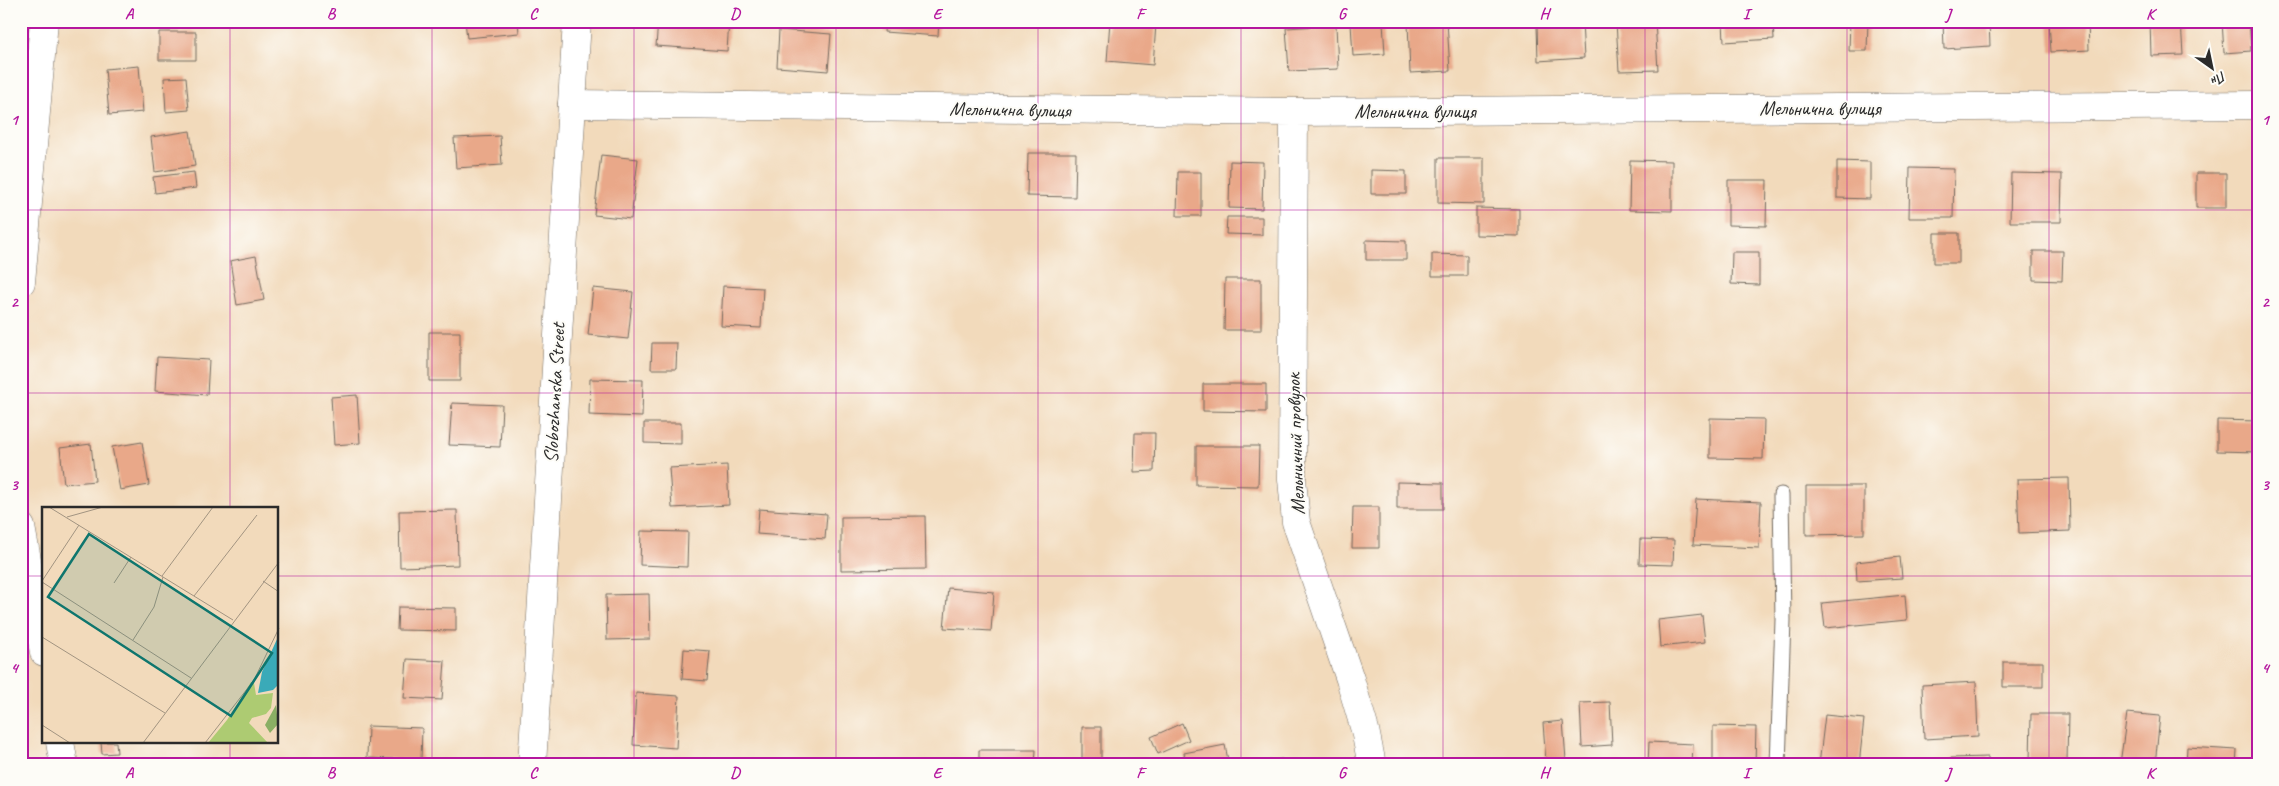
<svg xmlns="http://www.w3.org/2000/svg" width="2279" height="786" viewBox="0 0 2279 786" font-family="Caveat,sans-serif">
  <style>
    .green { fill: #adcb72; stroke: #6c7b4e }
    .building { fill: #e9a889 }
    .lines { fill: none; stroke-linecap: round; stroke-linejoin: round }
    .lane-casing { stroke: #71685d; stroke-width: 17 }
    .street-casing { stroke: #71685d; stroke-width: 29 }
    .secondary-casing { stroke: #71685d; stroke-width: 29 }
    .lane { stroke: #fff; stroke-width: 15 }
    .street { stroke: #fff; stroke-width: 28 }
    .secondary { stroke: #fff; stroke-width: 28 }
    .grid { fill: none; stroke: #b5179e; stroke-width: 1; stroke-opacity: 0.55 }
    .labels { text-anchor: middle; stroke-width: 4; stroke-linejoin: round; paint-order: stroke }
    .street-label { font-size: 20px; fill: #2b2b2b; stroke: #fdfcf7 }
    .inset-road { fill: none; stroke: #a29481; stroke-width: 1 }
    .view { fill: #0f766e; fill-opacity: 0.15; stroke: #0f766e; stroke-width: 2.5 }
    .inset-edge { fill: none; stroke: #2b2b2b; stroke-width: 2.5 }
    .neatline { fill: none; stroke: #b5179e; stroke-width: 2 }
    .grid-label { font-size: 16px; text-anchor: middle; font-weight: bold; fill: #b5179e }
  </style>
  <rect width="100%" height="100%" fill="#fdfcf7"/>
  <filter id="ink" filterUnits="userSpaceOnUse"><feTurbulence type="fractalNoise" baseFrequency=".02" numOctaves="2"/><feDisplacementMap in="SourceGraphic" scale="10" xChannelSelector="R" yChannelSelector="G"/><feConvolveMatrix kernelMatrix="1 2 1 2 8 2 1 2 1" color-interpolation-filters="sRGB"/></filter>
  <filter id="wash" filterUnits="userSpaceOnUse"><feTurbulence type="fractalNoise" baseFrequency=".0096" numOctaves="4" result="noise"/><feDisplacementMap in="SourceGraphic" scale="20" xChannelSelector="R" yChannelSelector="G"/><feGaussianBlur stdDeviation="1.12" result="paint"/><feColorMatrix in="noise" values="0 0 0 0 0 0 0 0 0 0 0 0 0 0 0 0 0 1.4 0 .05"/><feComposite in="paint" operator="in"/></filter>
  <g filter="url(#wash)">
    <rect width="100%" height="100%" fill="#f2dabb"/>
    <!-- green -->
    <path class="green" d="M21 175 26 416 21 417Z"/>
    <g id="blocks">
      <!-- building -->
      <path class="building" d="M465 21H518L519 33 467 38Z
        M658 21H729L727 51 656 46Z
        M885 21H939L938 36 884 32Z
        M1110 21 1156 24 1153 65 1107 61Z
        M1447 21 1450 71 1410 73 1408 23Z
        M1621 21H1655L1658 70 1619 71 1616 22Z
        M1723 21H1773L1774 39 1724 42Z
        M1850 21H1868L1867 51H1849Z
        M1943 21H1989L1990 46 1944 49Z
        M2049 21H2088L2089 50 2051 52Z
        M2150 21H2181L2183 55 2151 56Z
        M2222 21H2249L2251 51 2224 53Z
        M1383 22 1385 54 1353 56 1351 24Z
        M1582 22 1584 58 1538 61 1537 25Z
        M1336 25 1338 69 1289 71 1286 28Z
        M779 30 831 34 828 71 777 67Z
        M159 32H196V60H159Z
        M139 66 143 112 109 115 105 69Z
        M186 77 189 110 166 112 164 78Z
        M190 131 195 166 155 172 151 137Z
        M500 136 502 165 456 168 454 138Z
        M1028 153H1076L1075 197 1027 196Z
        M601 155 638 159 631 219 594 215Z
        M1438 158H1484V204L1438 203Z
        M1630 160 1672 161V211L1629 210Z
        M1230 161 1263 162 1262 209 1229 208Z
        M1837 161 1870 162V199L1837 198Z
        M1910 168 1954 169 1953 218H1909Z
        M1371 170 1406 171V194H1371Z
        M194 172 196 188 155 193 153 177Z
        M1178 172H1201V216H1177Z
        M2011 173 2062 174 2061 222H2010Z
        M2196 173H2226V208H2196Z
        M1728 180H1767L1766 226 1728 225Z
        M1476 208 1519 209V236L1476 235Z
        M1227 217H1262V235L1226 234Z
        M1934 233H1959V263H1934Z
        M1366 240 1406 241V260H1366Z
        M2033 251H2063L2062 281 2033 280Z
        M1732 252H1759V285L1731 284Z
        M1432 254 1467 255V276H1432Z
        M256 256 264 300 237 305 230 261Z
        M1225 279H1261V330H1224Z
        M723 286 763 288 761 328 721 326Z
        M593 288 633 292 628 339 588 335Z
        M429 332H460V381H429Z
        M652 343H677L676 369H651Z
        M157 357 209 360 207 395 155 391Z
        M590 379 643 380 642 417 589 415Z
        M1203 384H1266V412L1203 411Z
        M357 395 360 443 334 445 331 397Z
        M452 403 502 405 500 447 449 445Z
        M1710 418 1764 419 1763 459 1710 458Z
        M2217 420 2258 421V452L2217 451Z
        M644 423H681V444L644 443Z
        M1135 433H1155L1154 471 1134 472Z
        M142 442 149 485 120 490 112 447Z
        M91 444 95 481 64 484 60 448Z
        M1196 446H1259L1258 486 1196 485Z
        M727 465 729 505 672 508 669 468Z
        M2069 478 2070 531 2019 533 2017 479Z
        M1397 482 1443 483V509H1397Z
        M1806 486H1864V534L1806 535Z
        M1696 499 1761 502 1759 548 1693 545Z
        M1353 507H1379V548H1352Z
        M759 509 827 514 825 539 757 534Z
        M457 510 458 565 400 567 399 511Z
        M925 516 926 569 841 570V517Z
        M641 531 688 532 687 567 640 565Z
        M1640 539 1674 540 1673 565 1639 564Z
        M1900 557 1902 578 1857 581 1856 562Z
        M948 588 994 592 991 631 944 628Z
        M649 594 650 639 607 640 606 595Z
        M1905 595 1907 620 1825 628 1822 603Z
        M398 607 456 608V631L397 630Z
        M1702 615 1705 642 1660 647 1658 620Z
        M684 649 710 651 707 681 682 679Z
        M407 659 445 661 442 700 404 698Z
        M2003 662H2043V687H2003Z
        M1976 682 1978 736 1924 739 1922 685Z
        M636 693 679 696 676 748 633 745Z
        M1610 702 1612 745 1582 747 1580 703Z
        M2127 713 2160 716 2155 765 2120 764Z
        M2031 714H2068L2067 762H2030Z
        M1825 715 1864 719 1859 765H1819Z
        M1563 721 1566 760 1546 762 1543 723Z
        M1182 723 1189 740 1158 754 1151 737Z
        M368 726 422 728 421 760 367 758Z
        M1713 726 1756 727 1755 765H1713Z
        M1082 727H1101V765H1082Z
        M101 742H116L117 753 102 754Z
        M1649 742 1693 744 1692 765H1648Z
        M1225 745 1229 765H1186L1184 753Z
        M2187 747 2237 750 2236 765H2186Z
        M979 750H1036L1035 765H979Z
        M1988 757V765H1951V758Z
        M1335 758 1337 765H1306V764Z
        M1282 759V765H1255V762Z"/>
    </g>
  </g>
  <g filter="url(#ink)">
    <use href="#blocks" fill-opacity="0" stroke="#71685d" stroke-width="1"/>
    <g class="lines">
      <!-- lane casing -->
      <g class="lane-casing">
        <path id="lane" d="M1778 765 1783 620 1781 495"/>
      </g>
      <!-- street casing -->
      <g class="street-casing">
        <path id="street" d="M572 104 1294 112 2258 105
          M1294 112 1292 479 1296 522 1350 679 1365 730 1372 765
          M21 282 44 21
          M21 527 44 652
          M60 742 64 765"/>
      </g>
      <!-- secondary casing -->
      <g class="secondary-casing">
        <path id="secondary" d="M532 765 577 21"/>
      </g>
      <!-- lane -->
      <use href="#lane" class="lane"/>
      <!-- street -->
      <use href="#street" class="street"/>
      <!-- secondary -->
      <use href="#secondary" class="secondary"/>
    </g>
  </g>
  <!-- grid -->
  <path class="grid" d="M230 21V508M432 21V765M634 21V765M836 21V765M1038 21V765M1241 21V765M1443 21V765M1645 21V765M1847 21V765M2049 21V765M21 210H2258M21 393H2258M21 576H44M278 576H2258M230 742V765"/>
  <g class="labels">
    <!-- street labels -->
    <g class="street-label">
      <text x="1820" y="115">Мельнична вулиця</text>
      <text transform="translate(1010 109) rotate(1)" y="7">Мельнична вулиця</text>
      <text x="1415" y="118">Мельнична вулиця</text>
      <text transform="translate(554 393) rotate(-87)" y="7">Slobozhanska Street</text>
      <text transform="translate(1295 444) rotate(-92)" y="7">Мельничний провулок</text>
    </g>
  </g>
  <!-- overview -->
  <g transform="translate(42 507)">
    <rect width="236" height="236" fill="#f2dabb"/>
    <path d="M209 175 212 176 214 188 231 186 229 201 224 207 210 211 207 216 226 236H166L185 213Z" fill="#adcb72"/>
    <path d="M234 198 236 217 228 226 223 218Z" fill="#8aaf64"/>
    <path d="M236 130V178L231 183 216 186 220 165Z" fill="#3aaab8"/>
    <path class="inset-road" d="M7 0 191 113M25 10 61 0M120 69 171 0M0 74 37 18M221 74 237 85M0 75 149 171M72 76 89 50M152 89 215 8M0 130 123 206M91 133 112 100 121 70M0 218 28 236M101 236 237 55M163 236 212 173 237 121"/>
    <path class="view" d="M47 27 230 146 189 209 6 90Z"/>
    <rect width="236" height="236" class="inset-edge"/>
  </g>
  <!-- margin -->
  <rect width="2279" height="786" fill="none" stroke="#fdfcf7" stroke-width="55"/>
  <!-- north arrow -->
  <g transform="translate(2212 68) rotate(147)" stroke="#fdfcf7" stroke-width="4" paint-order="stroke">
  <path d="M0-4L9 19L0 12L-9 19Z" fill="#2b2b2b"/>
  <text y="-8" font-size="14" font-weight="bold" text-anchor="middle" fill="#2b2b2b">Пн</text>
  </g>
  <rect x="28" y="28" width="2224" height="730" class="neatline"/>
  <g class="grid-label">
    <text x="129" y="19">A</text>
    <text x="331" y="19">B</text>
    <text x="533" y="19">C</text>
    <text x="735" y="19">D</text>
    <text x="937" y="19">E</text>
    <text x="1140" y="19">F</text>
    <text x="1342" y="19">G</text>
    <text x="1544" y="19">H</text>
    <text x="1746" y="19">I</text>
    <text x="1948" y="19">J</text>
    <text x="2150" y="19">K</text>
    <text x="14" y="125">1</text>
    <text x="2265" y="125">1</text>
    <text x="14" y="307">2</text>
    <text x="2265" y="307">2</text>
    <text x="14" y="490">3</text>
    <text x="2265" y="490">3</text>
    <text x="14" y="673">4</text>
    <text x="2265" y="673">4</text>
    <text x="129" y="778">A</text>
    <text x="331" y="778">B</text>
    <text x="533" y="778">C</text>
    <text x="735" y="778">D</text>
    <text x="937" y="778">E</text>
    <text x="1140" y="778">F</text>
    <text x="1342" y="778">G</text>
    <text x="1544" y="778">H</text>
    <text x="1746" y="778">I</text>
    <text x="1948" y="778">J</text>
    <text x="2150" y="778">K</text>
  </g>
</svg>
